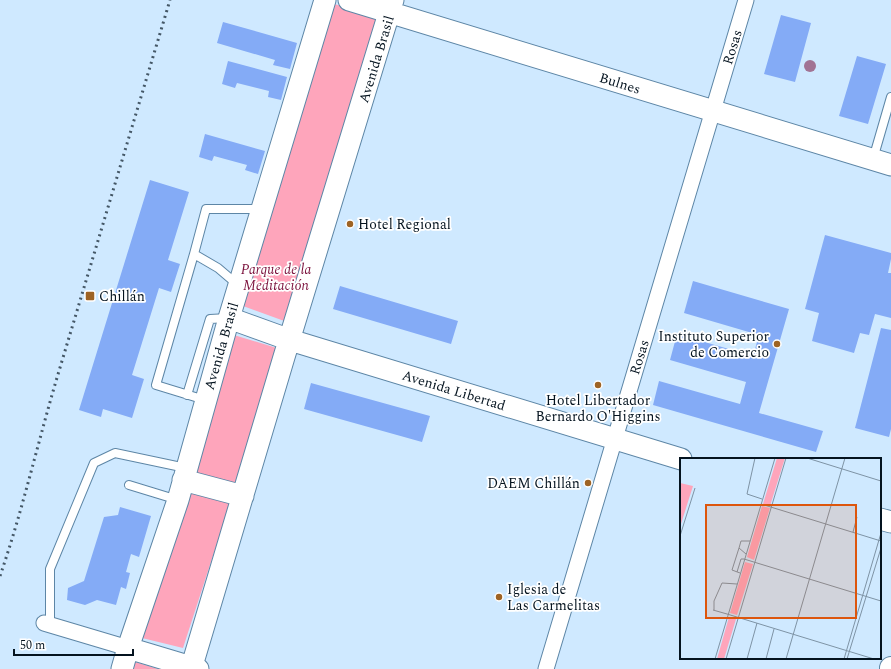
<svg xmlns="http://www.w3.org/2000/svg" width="891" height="669" viewBox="0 0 891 669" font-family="Spectral,serif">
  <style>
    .green { fill: #fea5bb }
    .building { fill: #84abf6 }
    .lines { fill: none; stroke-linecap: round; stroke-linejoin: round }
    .lane-casing { stroke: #5d86a6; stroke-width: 10 }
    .street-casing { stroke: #5d86a6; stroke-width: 17 }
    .secondary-casing { stroke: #5d86a6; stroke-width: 23 }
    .primary-casing { stroke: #5d86a6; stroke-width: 24 }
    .lane { stroke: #fff; stroke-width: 8 }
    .street { stroke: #fff; stroke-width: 15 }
    .secondary { stroke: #fff; stroke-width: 21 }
    .primary { stroke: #fff; stroke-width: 22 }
    .rail { stroke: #445766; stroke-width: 3; stroke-dasharray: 2 4; stroke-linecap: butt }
    .tree { fill: #a17394 }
    .poi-dot { fill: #9e6324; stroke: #fff; stroke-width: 1.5 }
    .labels { text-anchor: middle; stroke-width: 3.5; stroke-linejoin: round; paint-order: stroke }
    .street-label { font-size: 14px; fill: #04131f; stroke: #fff }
    .poi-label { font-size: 14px; fill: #04131f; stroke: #fff; text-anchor: start }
    .park-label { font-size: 14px; font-style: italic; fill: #7c123d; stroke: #fff }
    .inset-road { fill: none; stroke: #7e93a5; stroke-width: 1 }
    .view { fill: #dd560d; fill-opacity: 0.15; stroke: #dd560d; stroke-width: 2 }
    .inset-edge { fill: none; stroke: #04131f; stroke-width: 2 }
  </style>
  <rect width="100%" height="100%" fill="#cfe9ff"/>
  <!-- green -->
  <path class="green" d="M334 4 379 16 287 322 243 306Z
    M234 335 280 349 183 648 142 638Z
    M135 662 158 669H134Z"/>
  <!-- building -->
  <path class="building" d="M781 15 811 23 795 82 764 74Z
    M223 22 297 43 290 69 273 65 275 60 217 43Z
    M857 56 886 64 868 124 839 116Z
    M228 61 287 77 281 100 268 97 269 91 237 83 235 88 222 84Z
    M205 134 265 151 258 174 245 170 247 165 214 156 212 161 199 157Z
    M150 180 189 192 168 260 180 264 171 292 159 288 132 375 144 379 132 418 103 409 101 417 79 410Z
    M825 235 891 253V259L888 273H891V318L875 314 869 335 860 333 854 353 812 341 819 313 805 309Z
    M693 281 789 309 759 413 823 431 816 452 653 405 659 381 740 404 746 382 670 360 677 334 753 356 759 335 684 313Z
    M340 286 458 321 451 344 333 309Z
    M881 328 891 330V429L889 437 855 428Z
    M311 383 430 416 422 442 304 409Z
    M120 507 151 516 139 557 131 554 126 572 130 573 126 589 121 587 116 605 97 600 85 605 67 600 68 588 84 581 104 517 118 515Z"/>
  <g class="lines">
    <!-- lane casing -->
    <g class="lane-casing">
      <path id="lane" d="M873 159 891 97
        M194 254 156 385 205 400
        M238 285 218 268 194 254 206 209H261
        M187 395 210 319 228 318
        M129 485 178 500
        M50 624V569L94 463 115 453 186 468"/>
    </g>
    <!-- street casing -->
    <g class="street-casing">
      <path id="street" d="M44 623 128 648
        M546 669 746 0"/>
    </g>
    <!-- secondary casing -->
    <g class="secondary-casing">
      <path id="secondary" d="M349 0 891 165
        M229 318 290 340 681 459
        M183 480 243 496
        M880 519 891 522
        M128 648 198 669
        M122 669 128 648 178 500 229 318 325 0
        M191 669 284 357 393 0"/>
    </g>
    <!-- primary casing -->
    <g class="primary-casing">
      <path id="primary" d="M891 669V668"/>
    </g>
    <!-- lane -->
    <use href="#lane" class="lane"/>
    <!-- street -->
    <use href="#street" class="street"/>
    <!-- secondary -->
    <use href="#secondary" class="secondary"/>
    <!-- primary -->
    <use href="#primary" class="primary"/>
    <!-- rail -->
    <path class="rail" d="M0 576C22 512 37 446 56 381 94 254 132 127 170 0"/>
  </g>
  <!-- trees -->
  <circle class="tree" cx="810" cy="66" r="6"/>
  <!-- markers -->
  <g class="poi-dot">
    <circle cx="350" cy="224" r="4"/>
    <rect x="85" y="291" width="10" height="10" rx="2"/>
    <circle cx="777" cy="344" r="4"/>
    <circle cx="598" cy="385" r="4"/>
    <circle cx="588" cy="483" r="4"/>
    <circle cx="499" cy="597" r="4"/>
  </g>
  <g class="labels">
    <!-- street labels -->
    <g class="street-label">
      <text transform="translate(732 47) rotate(-73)" y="5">Rosas</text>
      <text transform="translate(376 59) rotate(-73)" y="5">Avenida Brasil</text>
      <text transform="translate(620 83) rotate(17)" y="5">Bulnes</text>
      <text transform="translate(221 346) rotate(-74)" y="5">Avenida Brasil</text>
      <text transform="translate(639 357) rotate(-73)" y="5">Rosas</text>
      <text transform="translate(454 390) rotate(17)" y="5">Avenida Libertad</text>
    </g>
    <!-- poi labels -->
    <g class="poi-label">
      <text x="358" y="229">Hotel Regional</text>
      <text x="99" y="301">Chillán</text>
      <text x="769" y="341" text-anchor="end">Instituto Superior<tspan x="769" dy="16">de Comercio</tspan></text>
      <text x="598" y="405" text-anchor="middle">Hotel Libertador<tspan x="598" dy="16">Bernardo O'Higgins</tspan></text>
      <text x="580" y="488" text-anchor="end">DAEM Chillán</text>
      <text x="507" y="594">Iglesia de<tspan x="507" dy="16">Las Carmelitas</tspan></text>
    </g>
    <!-- park labels -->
    <g class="park-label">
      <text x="276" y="274">Parque de la<tspan x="276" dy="16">Meditación</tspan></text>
    </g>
  </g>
  <!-- overview -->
  <g transform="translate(680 458)">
    <rect width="201" height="201" fill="#cfe9ff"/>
    <path d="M97 0H105L90 48 83 46ZM0 25 13 28 0 69ZM82 48 90 50 74 102 67 99ZM65 104 73 106 57 157 50 155ZM49 159 56 161 44 201H37Z" fill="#fea5bb"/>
    <path class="inset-road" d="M75 0 67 36 82 41M127 0 201 23M81 46 201 83M173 74 177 59M0 78 15 30M59 90 52 112 60 115M66 96 59 90 61 83H70M64 101 201 143M57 114 61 101H64M33 152 47 156M34 152V143L42 125 57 126M47 156 194 201M35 201 95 0M46 201 106 0M67 201 77 165M86 201 94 171M106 201 165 0M164 201 201 75M167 201 201 90"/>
    <path class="view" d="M26 47H176V160H26Z"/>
    <rect width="201" height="201" class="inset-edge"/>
  </g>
  <!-- scale -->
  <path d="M14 649v6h119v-6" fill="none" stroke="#04131f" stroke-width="2"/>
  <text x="20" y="649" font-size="12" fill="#04131f" stroke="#ffffff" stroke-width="3" paint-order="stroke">50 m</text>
</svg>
